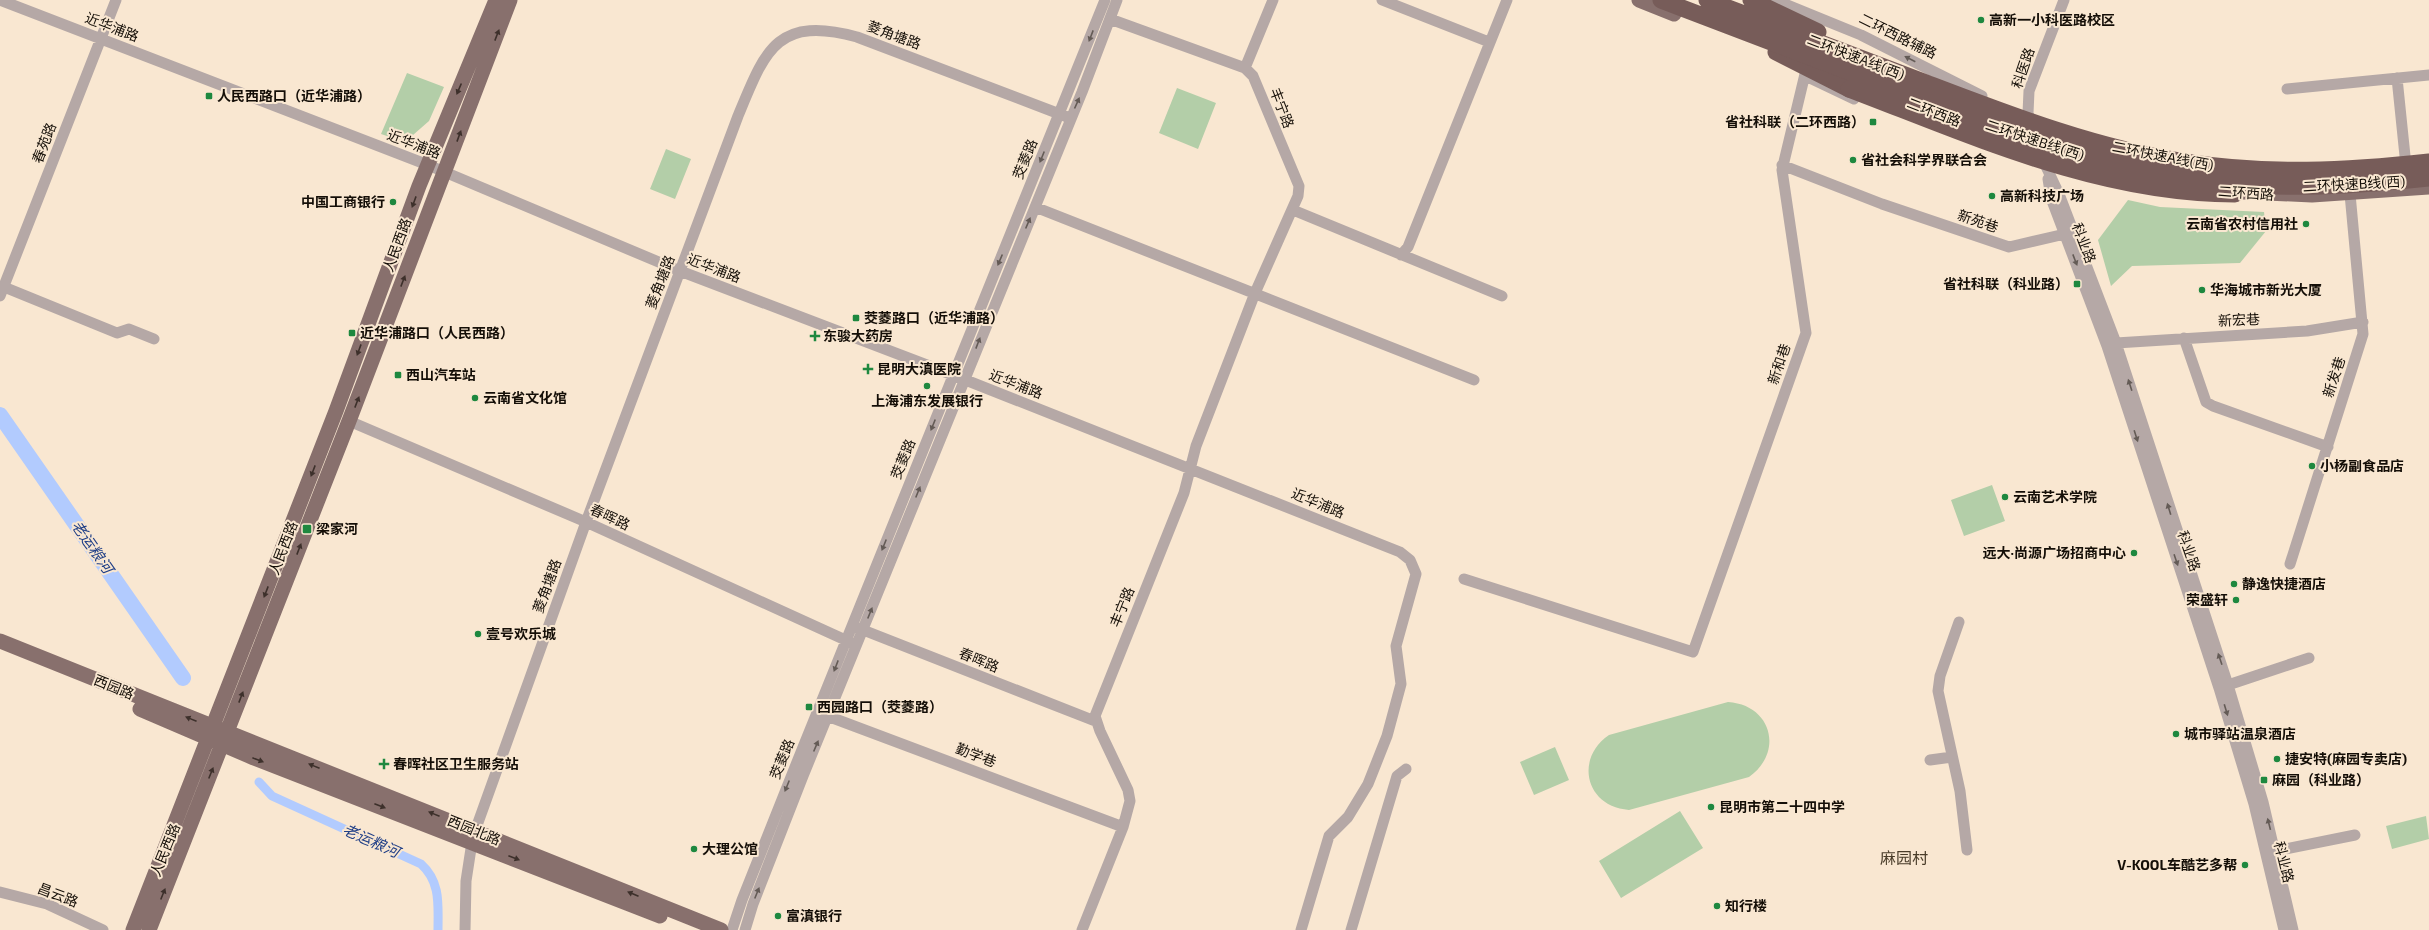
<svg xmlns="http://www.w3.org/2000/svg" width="2429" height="930" viewBox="0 0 2429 930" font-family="'Exo 2','Noto Sans SC',sans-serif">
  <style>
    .green { fill: #b3cea8 }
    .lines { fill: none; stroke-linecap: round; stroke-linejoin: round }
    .canal { stroke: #b2cbfe; stroke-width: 9 }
    .river { stroke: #b2cbfe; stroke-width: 16 }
    .minor { stroke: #b5a8a6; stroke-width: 11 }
    .major { stroke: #88706d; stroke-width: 15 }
    .highway { stroke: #775c59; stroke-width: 17 }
    .highway-bridge { stroke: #775c59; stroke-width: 17 }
    .oneway { fill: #3d302b }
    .oneway2 { fill: #645b56 }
    .poi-dot { fill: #1e883f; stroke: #f9e7d1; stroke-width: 1.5 }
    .labels { text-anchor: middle; stroke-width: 4; stroke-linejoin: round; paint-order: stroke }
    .poi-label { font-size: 14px; font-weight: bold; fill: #140e07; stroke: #f9e7d1; text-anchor: start }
    .street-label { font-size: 14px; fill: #140e07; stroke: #f9e7d1 }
    .water-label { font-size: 15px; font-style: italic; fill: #203f87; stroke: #f9e7d1 }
    .quarter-label { font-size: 16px; fill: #4a3d2a; stroke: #f9e7d1 }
  </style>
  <rect width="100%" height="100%" fill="#f9e7d1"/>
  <!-- green -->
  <path class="green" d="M407 73 444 87 429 121 405 142 381 134Z
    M1177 88 1216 103 1198 149 1159 133Z
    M666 149 691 159 675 199 650 189Z
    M2128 200 2160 207 2264 212 2266 231 2240 263 2132 266 2111 286 2098 240Z
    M1992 485 2005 521 1964 536 1951 500Z
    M1728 702C1772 705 1784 752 1749 777L1629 810C1586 807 1574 759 1609 735Z
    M1555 747 1569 780 1534 795 1520 762Z
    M1680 811 1703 848 1621 898 1599 861Z
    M2426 816 2429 839 2392 849 2386 826Z"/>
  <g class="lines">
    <!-- canal -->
    <path class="canal" d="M259 782 272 796 421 864C441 882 438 905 438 930"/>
    <!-- river -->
    <path class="river" d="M0 415 183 678"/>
    <!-- minor -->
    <path class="minor" d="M0 0 428 165 680 271 953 375 1400 552 1410 560 1416 574 1396 646 1401 684 1387 736 1368 784 1348 817 1329 836 1301 930
      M1382 0 1489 42
      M1775 0 1861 35 1982 96
      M1245 68 1273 0
      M2397 78 2405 156
      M1812 79 1854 99
      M2287 89 2429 75
      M2032 126 2028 113 2029 91 2064 0
      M2042 158 2059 194 2116 343 2228 685 2263 802 2293 930
      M1782 165 1882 204 2009 247 2065 234
      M2048 179 2051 198 2107 346 2219 688 2254 804 2284 930
      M1035 207 1474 380
      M1293 210 1502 296
      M1401 255 1408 247 1507 0
      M4 287 117 333 129 329 154 339
      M0 296 116 0
      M2184 338 2206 402 2213 406 2328 447
      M2116 343 2307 331 2363 322
      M349 421 586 522 852 643
      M2290 564 2363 334 2350 194
      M1464 579 1693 652 1806 333 1782 170 1805 74
      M1959 622 1940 676 1938 691 1960 791 1967 850
      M858 628 1095 721
      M2228 685 2309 658
      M822 714 1123 827
      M1930 760 1952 757
      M475 831 586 522 738 116C765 51 776 15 857 37L1070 118
      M2276 851 2355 835
      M0 892 47 904 103 930
      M465 930 466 881 472 842
      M732 930 742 900 793 772 1105 0
      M745 930 753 904 803 776 1082 92 1117 0
      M1082 930 1123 827 1130 801 1128 790 1100 731 1095 716 1184 493 1196 446 1255 293 1298 196 1299 186 1253 76 1245 68 1110 19
      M1351 930 1397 776 1406 769"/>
    <!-- major -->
    <path class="major" d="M1639 0 1674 14
      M2222 191 2312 195 2429 187
      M0 641 721 930
      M140 709 254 758 660 916
      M133 930 336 411 419 186 496 0
      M149 930 349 421 510 0"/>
    <!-- highway -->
    <path class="highway" d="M1776 52 1849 89"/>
    <!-- highway-bridge -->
    <path class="highway-bridge" d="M1661 0C1745 32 1829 64 1913 96 2001 130 2090 164 2185 178 2267 191 2347 187 2429 178
      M1707 0C1780 28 1853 55 1926 83 2010 115 2095 148 2185 162 2266 175 2348 171 2429 162
      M1751 0 1818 32
      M1849 89C1973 136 2099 194 2235 194"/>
  </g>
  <!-- one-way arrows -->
  <defs><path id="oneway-solid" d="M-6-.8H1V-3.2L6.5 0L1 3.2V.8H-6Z"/></defs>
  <g class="oneway">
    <use href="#oneway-solid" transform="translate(497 35) rotate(-69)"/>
    <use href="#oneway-solid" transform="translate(459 89) rotate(113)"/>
    <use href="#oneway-solid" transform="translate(459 136) rotate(-70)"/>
    <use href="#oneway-solid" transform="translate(414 202) rotate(110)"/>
    <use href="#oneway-solid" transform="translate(403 281) rotate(-69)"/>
    <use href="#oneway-solid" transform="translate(359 350) rotate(110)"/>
    <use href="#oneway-solid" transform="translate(357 402) rotate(-69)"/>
    <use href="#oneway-solid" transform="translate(313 471) rotate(111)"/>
    <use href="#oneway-solid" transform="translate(299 549) rotate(-69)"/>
    <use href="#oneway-solid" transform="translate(266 592) rotate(111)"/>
    <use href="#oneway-solid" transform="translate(241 697) rotate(-69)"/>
    <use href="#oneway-solid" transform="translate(191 719) rotate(-158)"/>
    <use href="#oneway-solid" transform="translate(258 760) rotate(21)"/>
    <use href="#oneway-solid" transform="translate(314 766) rotate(-158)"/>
    <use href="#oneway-solid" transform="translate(211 773) rotate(-68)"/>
    <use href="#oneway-solid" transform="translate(380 806) rotate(21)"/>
    <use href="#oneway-solid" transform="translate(434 814) rotate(-158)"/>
    <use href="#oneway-solid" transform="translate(514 858) rotate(21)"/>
    <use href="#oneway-solid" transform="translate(163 894) rotate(-68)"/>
    <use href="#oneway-solid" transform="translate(633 894) rotate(-157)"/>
  </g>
  <g class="oneway2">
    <use href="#oneway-solid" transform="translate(1091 36) rotate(111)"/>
    <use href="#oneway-solid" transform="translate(1910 59) rotate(-153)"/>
    <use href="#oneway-solid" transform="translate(1077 103) rotate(-66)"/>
    <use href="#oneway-solid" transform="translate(1042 157) rotate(112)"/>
    <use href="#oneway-solid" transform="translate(1028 223) rotate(-67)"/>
    <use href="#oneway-solid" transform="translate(1000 260) rotate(113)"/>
    <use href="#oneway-solid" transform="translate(2075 260) rotate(69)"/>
    <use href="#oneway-solid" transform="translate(978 343) rotate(-69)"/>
    <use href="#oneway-solid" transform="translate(2130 385) rotate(-108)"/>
    <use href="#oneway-solid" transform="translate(933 425) rotate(112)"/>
    <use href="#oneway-solid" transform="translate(2136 436) rotate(72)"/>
    <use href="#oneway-solid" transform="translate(918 492) rotate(-68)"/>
    <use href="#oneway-solid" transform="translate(2169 509) rotate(-107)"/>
    <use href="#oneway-solid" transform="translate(884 545) rotate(112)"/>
    <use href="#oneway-solid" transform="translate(2176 560) rotate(71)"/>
    <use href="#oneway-solid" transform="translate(870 613) rotate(-68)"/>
    <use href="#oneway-solid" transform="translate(2220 659) rotate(-109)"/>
    <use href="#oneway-solid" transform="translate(836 666) rotate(111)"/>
    <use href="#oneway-solid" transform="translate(2226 710) rotate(73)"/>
    <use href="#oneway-solid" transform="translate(816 746) rotate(-67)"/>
    <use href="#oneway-solid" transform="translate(787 786) rotate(112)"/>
    <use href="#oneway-solid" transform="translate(2269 824) rotate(-104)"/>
    <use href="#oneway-solid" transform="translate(757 893) rotate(-68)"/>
  </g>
  <!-- markers -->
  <g class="poi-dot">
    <circle cx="1981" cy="20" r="4"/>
    <rect x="205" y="92" width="8" height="8" rx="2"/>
    <rect x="1869" y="118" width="8" height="8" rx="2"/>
    <circle cx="1853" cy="160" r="4"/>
    <circle cx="1992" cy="196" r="4"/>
    <circle cx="393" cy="202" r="4"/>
    <circle cx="2306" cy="224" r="4"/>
    <rect x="2073" y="280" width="8" height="8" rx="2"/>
    <circle cx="2202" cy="290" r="4"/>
    <rect x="852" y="314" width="8" height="8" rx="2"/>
    <rect x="348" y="329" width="8" height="8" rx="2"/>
    <path d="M813 330h4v4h4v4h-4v4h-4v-4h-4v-4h4z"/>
    <path d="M866 363h4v4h4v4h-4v4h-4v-4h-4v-4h4z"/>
    <rect x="394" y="371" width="8" height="8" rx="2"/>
    <circle cx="927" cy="386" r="4"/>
    <circle cx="475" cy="398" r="4"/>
    <circle cx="2312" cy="466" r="4"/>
    <circle cx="2005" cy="497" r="4"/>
    <rect x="302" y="524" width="10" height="10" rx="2"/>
    <circle cx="2134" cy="553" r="4"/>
    <circle cx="2234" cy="584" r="4"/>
    <circle cx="2236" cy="600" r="4"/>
    <circle cx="478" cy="634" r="4"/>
    <rect x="805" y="703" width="8" height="8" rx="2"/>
    <circle cx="2176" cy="734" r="4"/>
    <circle cx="2277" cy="759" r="4"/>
    <path d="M382 758h4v4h4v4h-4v4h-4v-4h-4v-4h4z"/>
    <rect x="2260" y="776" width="8" height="8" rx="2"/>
    <circle cx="1711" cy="807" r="4"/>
    <circle cx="694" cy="849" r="4"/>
    <circle cx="2245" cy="865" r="4"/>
    <circle cx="1717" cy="906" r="4"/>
    <circle cx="778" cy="916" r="4"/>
  </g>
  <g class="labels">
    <!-- poi labels -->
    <g class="poi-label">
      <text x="1989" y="25">高新一小科医路校区</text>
      <text x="217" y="101">人民西路口（近华浦路）</text>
      <text x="1865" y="127" text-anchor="end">省社科联（二环西路）</text>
      <text x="1861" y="165">省社会科学界联合会</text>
      <text x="2000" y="201">高新科技广场</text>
      <text x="385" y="207" text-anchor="end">中国工商银行</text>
      <text x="2298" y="229" text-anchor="end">云南省农村信用社</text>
      <text x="2069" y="289" text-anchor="end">省社科联（科业路）</text>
      <text x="2210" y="295">华海城市新光大厦</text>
      <text x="864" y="323">茭菱路口（近华浦路）</text>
      <text x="360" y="338">近华浦路口（人民西路）</text>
      <text x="823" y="341">东骏大药房</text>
      <text x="877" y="374">昆明大滇医院</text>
      <text x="406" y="380">西山汽车站</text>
      <text x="483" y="403">云南省文化馆</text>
      <text x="927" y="406" text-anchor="middle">上海浦东发展银行</text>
      <text x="2320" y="471">小杨副食品店</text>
      <text x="2013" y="502">云南艺术学院</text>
      <text x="316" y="534">梁家河</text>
      <text x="2126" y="558" text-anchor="end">远大·尚源广场招商中心</text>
      <text x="2242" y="589">静逸快捷酒店</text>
      <text x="2228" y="605" text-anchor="end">荣盛轩</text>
      <text x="486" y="639">壹号欢乐城</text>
      <text x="817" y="712">西园路口（茭菱路）</text>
      <text x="2184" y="739">城市驿站温泉酒店</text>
      <text x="2285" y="764">捷安特(麻园专卖店)</text>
      <text x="393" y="769">春晖社区卫生服务站</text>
      <text x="2272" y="785">麻园（科业路）</text>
      <text x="1719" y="812">昆明市第二十四中学</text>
      <text x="702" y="854">大理公馆</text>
      <text x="2237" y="870" text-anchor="end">V-KOOL车酷艺多帮</text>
      <text x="1725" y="911">知行楼</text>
      <text x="786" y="921">富滇银行</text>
    </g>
    <!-- street labels -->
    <g class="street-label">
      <text transform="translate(112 27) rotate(21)" y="5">近华浦路</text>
      <text transform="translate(894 35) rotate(20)" y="5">菱角塘路</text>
      <text transform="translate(1898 36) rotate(26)" y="5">二环西路辅路</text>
      <text transform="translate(1856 57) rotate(21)" y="5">二环快速A线(西)</text>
      <text transform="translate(2023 68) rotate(-71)" y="5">科医路</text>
      <text transform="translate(1282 108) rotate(69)" y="5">丰宁路</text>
      <text transform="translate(1934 112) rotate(21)" y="5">二环西路</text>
      <text transform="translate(2035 140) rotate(18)" y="5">二环快速B线(西)</text>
      <text transform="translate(44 143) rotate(-69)" y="5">春苑路</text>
      <text transform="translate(414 144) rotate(21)" y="5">近华浦路</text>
      <text transform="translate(2163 156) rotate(11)" y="5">二环快速A线(西)</text>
      <text transform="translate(1025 159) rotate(-68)" y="5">茭菱路</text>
      <text transform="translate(2354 184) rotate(-3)" y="5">二环快速B线(西)</text>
      <text transform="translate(2246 193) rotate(4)" y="5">二环西路</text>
      <text transform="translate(1978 221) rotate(19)" y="5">新苑巷</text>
      <text transform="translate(2084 243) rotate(69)" y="5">科业路</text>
      <text transform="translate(397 245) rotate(-70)" y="5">人民西路</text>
      <text transform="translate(714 268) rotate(21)" y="5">近华浦路</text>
      <text transform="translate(660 282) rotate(-69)" y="5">菱角塘路</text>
      <text transform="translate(2239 320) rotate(-3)" y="5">新宏巷</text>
      <text transform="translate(1779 364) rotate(-71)" y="5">新和巷</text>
      <text transform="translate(2334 377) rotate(-72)" y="5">新发巷</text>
      <text transform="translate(1016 384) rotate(21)" y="5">近华浦路</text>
      <text transform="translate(903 459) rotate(-68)" y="5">茭菱路</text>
      <text transform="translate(1318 503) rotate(22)" y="5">近华浦路</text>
      <text transform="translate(610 517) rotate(25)" y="5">春晖路</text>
      <text transform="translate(283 548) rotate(-69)" y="5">人民西路</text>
      <text transform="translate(2189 551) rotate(71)" y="5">科业路</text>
      <text transform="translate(547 586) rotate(-70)" y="5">菱角塘路</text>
      <text transform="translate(1122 607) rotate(-68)" y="5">丰宁路</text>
      <text transform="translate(979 660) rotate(22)" y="5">春晖路</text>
      <text transform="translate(114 687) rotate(22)" y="5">西园路</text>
      <text transform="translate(976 755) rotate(21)" y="5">勤学巷</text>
      <text transform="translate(782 759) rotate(-68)" y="5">茭菱路</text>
      <text transform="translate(474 830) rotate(22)" y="5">西园北路</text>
      <text transform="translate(165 850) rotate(-68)" y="5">人民西路</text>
      <text transform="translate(2284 862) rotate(76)" y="5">科业路</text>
      <text transform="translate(58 895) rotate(21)" y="5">昌云路</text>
    </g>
    <!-- water labels -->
    <g class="water-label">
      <text transform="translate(92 547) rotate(55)" y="5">老运粮河</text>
      <text transform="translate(371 841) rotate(24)" y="5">老运粮河</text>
    </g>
    <!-- quarter labels -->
    <g class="quarter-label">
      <text x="1904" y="864">麻园村</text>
    </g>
  </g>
</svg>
